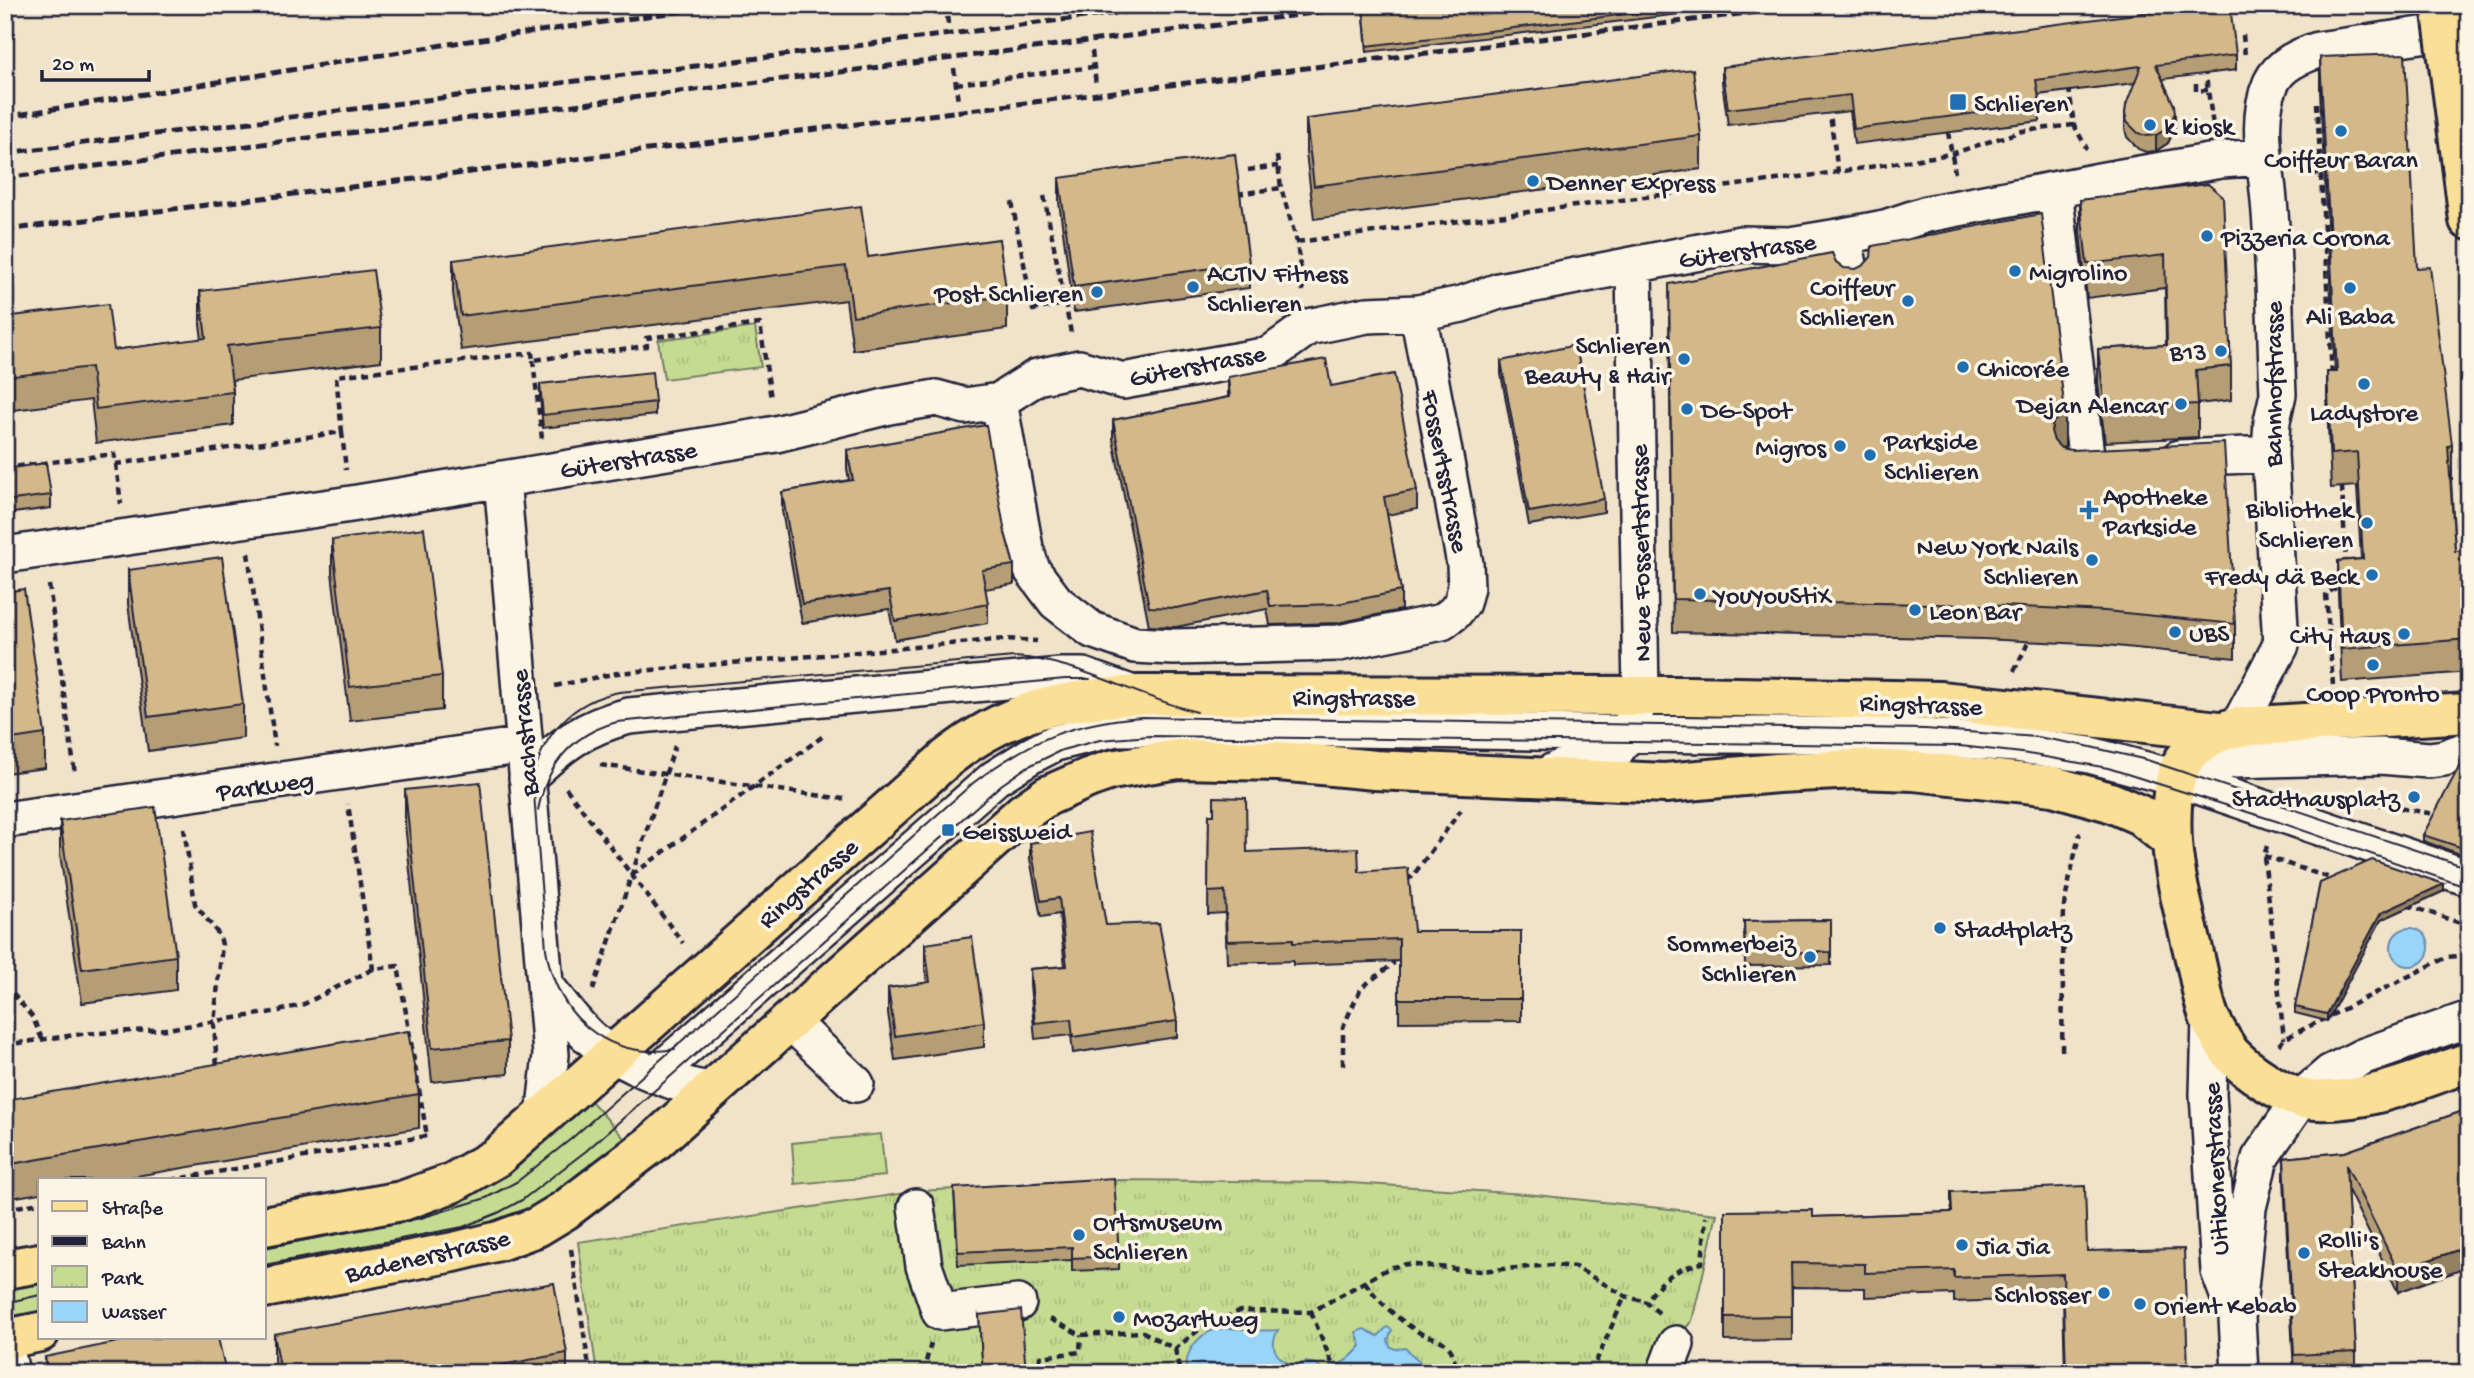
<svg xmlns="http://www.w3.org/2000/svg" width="2474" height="1378" viewBox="0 0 2474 1378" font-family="'Gochi Hand',sans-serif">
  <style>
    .grass { fill: #c5db91; stroke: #747e66; stroke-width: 2 }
    .park { fill: url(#park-tufts); stroke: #747e66; stroke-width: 2 }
    .water { fill: #98d5f9; stroke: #698dad; stroke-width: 2 }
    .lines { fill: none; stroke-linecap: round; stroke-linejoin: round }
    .minor-casing { stroke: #22223b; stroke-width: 40 }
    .major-casing { stroke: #22223b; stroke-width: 44 }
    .path { stroke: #22223b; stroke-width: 4.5; stroke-dasharray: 7 5; stroke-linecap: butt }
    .minor { stroke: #fcf5e5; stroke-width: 35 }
    .major { stroke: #fbdf96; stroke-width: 38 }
    .tram { stroke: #22223b; stroke-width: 2 }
    .rail { stroke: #22223b; stroke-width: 5; stroke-dasharray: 10 5; stroke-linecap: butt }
    .major-bridge-casing { stroke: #22223b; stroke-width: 44; stroke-linecap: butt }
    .major-bridge { stroke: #fbdf96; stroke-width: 38 }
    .wall { fill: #b59e76; stroke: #22223b; stroke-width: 2 }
    .shaded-wall { fill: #948160; stroke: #22223b; stroke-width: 2 }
    .building { fill: #d3b889; stroke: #22223b; stroke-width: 2 }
    .poi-dot { fill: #1f6fb2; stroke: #fcf5e5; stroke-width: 2.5 }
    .labels { text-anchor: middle; stroke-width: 7; stroke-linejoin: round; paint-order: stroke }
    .poi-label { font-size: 26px; fill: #22223b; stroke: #fcf5e5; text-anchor: start }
    .street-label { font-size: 26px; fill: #22223b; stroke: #fcf5e5 }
  </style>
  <defs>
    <pattern id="park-tufts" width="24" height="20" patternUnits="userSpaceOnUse" patternTransform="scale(1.75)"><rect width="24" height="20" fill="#c5db91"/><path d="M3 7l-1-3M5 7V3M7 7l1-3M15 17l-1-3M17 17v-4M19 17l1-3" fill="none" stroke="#a9bc7e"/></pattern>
  </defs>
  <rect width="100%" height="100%" fill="#f0e3c9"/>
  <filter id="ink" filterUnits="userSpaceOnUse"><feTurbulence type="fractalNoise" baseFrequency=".0143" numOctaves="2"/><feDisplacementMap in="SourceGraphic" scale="14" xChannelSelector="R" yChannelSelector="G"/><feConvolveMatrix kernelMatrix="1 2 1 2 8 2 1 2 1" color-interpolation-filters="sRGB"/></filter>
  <g filter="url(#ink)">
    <!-- grass -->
    <path class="grass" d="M585 1094 630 1145 502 1229 264 1276V1237L399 1212Z
      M881 1134 885 1176 795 1184 792 1143Z
      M40 1283V1321L5 1329V1289Z"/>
    <!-- park -->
    <path class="park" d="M755 327 761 367 664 379 658 340Z
      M1116 1180 1334 1182 1526 1194 1717 1214 1692 1321 1666 1349 1657 1373H597L578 1242 919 1191Z"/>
    <!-- water -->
    <path class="water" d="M2391 947a19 19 0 1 1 38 0a19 19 0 1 1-38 0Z
      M1387 1327 1392 1330 1388 1340 1390 1346 1395 1349 1405 1348 1432 1373H1186V1371C1186 1358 1189 1349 1198 1340 1218 1318 1252 1334 1278 1330 1267 1350 1279 1361 1298 1367L1305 1362 1316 1364 1322 1369C1341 1366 1349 1360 1361 1346L1356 1332 1364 1329 1378 1336Z"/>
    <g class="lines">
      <!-- minor casing -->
      <g class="minor-casing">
        <path id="minor" d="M2054 190 2087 463
          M1844 236 1852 283
          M999 401 1025 548 1032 570 1056 602 1092 630 1135 645 1174 647 1339 643 1442 622 1454 613 1462 603 1466 587 1465 564 1418 313
          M2179 458 2270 454
          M502 479 550 1042 551 1055 544 1117
          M5 555 351 504 776 434 889 406 936 398 965 406 999 401 1037 377 1079 368 1123 381 1269 355 1308 327 1367 315 1418 313 1462 304 1499 291 1741 244 1790 245 1844 236 1885 228 1927 214 2105 180 2221 160 2263 157
          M2238 727 2281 645 2270 454 2272 421 2278 394C2275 330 2275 265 2269 201 2266 163 2255 119 2271 83 2280 64 2300 56 2318 50L2469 28
          M1552 772 1563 767 1611 758 1628 734 1641 696 1634 267
          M527 778C560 746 583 727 629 716L1061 676H1083L1139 696
          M2175 778 2200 767 2233 760 2381 756 2429 760 2444 758 2469 749
          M5 820 525 745
          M547 987C559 1003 571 1019 586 1034 612 1060 673 1085 710 1090
          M2210 1017 2208 1094 2219 1271 2233 1308
          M789 1020 856 1084
          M655 1075 995 778 1030 756 1055 743 1116 728 1235 727 1710 735H1896L2015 744 2090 755 2175 778 2469 878
          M916 1207 924 1266 940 1312 1018 1303
          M5 1345 11 1373
          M1665 1373 1676 1344
          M2240 1373 2237 1318 2248 1208 2260 1158 2301 1098 2330 1073 2364 1056 2469 1019"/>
      </g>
      <!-- major casing -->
      <g class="major-casing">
        <path id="major" d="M2454 102 2469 220
          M2469 713 2238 727C2212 732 2183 750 2176 778 2171 794 2171 825 2172 842 2175 884 2188 926 2197 967 2201 984 2203 1003 2210 1019 2216 1030 2224 1046 2232 1055 2246 1070 2284 1096 2304 1099 2360 1106 2417 1081 2469 1062
          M264 1226 402 1201 452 1183 497 1157 947 758C1009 709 1061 700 1138 695L1688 696 1941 701 2219 731
          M5 1269 40 1263
          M264 1288 454 1252 499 1241 537 1227 565 1210 653 1143 1024 812 1047 796 1088 778 1111 770 1178 759 1279 761 1375 770 1665 783 1777 773 1858 769 1914 771 2053 786 2110 802 2140 815 2172 841
          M5 1339 40 1332"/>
      </g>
      <!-- path -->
      <path class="path" d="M946 5 948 24
        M1073 5 1074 8
        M2243 35 2245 56
        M1092 51 1096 85
        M954 68 958 102
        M2205 69 2213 126
        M956 84 1093 67
        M2196 84V91L2208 90
        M2069 88 2074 125 2087 149
        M2317 103 2332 377
        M1829 107 1838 172 1951 154 2022 131 2074 125
        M1948 132 1955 173
        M1277 156 1281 188 1297 242 1303 291
        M1248 170 1278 166
        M2300 174 2320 173
        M1237 194 1281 188
        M1044 196 1071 333
        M1012 202 1033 310 1064 304
        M1297 242 1838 172
        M533 360 542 439
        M342 432 346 470
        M116 464 121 504
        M5 468 114 454 116 464 342 432 336 376 532 353 533 360 647 346 646 338 760 324 771 399
        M2342 487 2346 565
        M248 553 275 746
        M49 585 75 774
        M2014 671 2029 641
        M2333 685 2326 594 2342 584
        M555 686 617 673 1006 639 1037 641
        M600 765 844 799
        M566 788 683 943
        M2365 802 2440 815
        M184 828 195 904 220 936 222 945 214 1023 217 1068
        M2267 846 2264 856 2284 1039
        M2264 856 2336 880
        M632 875 826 734
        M1406 879 1412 877 1461 810
        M2407 905 2469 926
        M5 984 33 1018 42 1039
        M593 990 675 746
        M5 1045 81 1034 167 1029 279 1011 304 1004 373 969
        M2279 1045 2284 1039 2447 957 2469 955
        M2062 1051 2064 905 2079 835 2081 834
        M1343 1065V1027L1361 988 1393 964V957
        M171 1180 427 1136 398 966 373 969 348 804
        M5 1209 40 1203
        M571 1249 590 1373
        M1365 1282C1379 1303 1400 1321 1422 1334 1429 1337 1437 1338 1443 1342 1452 1348 1454 1355 1455 1365L1450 1373
        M1311 1312 1336 1373
        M1659 1313 1646 1302C1663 1278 1674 1269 1702 1263L1706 1217
        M1050 1319 1081 1335 1143 1332 1175 1349 1201 1328 1240 1311 1311 1312 1389 1268 1407 1264 1479 1271 1553 1265 1575 1267 1625 1296 1646 1302
        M1175 1349 1180 1373
        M923 1373 931 1343
        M1039 1373 1040 1357 1080 1352 1081 1335
        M1591 1373 1625 1296"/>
      <!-- minor -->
      <use href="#minor" class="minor"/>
      <!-- major -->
      <use href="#major" class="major"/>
      <!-- tram -->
      <path class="tram" d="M538 810C547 766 571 734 617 722L1065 679H1090
        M675 1049C606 1061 556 1015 546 949L533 781C541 735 572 701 619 692L1014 657C1078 660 1135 697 1197 712
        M264 1248 421 1218 486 1198 518 1181 571 1139 973 783C1030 740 1070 723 1141 717L1925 729 2037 737 2082 745 2147 760 2469 868
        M264 1265 463 1227 498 1213 522 1200 586 1151 1001 785 1027 767 1062 750 1100 740 1150 736 1960 746 2022 753 2108 768 2276 821 2469 888
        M5 1303 40 1295
        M5 1319 40 1311"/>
      <!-- rail -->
      <path class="rail" d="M5 117 461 42 726 5
        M5 153 1180 5
        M5 178 293 140 1379 5
        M5 230 1813 5"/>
      <!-- major-bridge casing -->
      <g class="major-bridge-casing">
        <path id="major-bridge" d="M2441 5 2454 102"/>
      </g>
      <!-- major-bridge -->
      <use href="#major-bridge" class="major-bridge"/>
    </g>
    <!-- wall -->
    <path class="wall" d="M1368 5H1754L1367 52 1363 6Z
      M2236 55V70L2163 79 2175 128 2168 143 2156 151 2146 152 2138 149 2127 137 2125 129V113L2135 83 2038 95 2040 121 1854 144 1850 111 1728 125 1722 82V67Z
      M2320 57 2417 268 2452 445V479H2451L2455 551 2469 573V672L2342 682 2338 594V561L2361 559 2357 486 2331 488 2327 406V372H2335L2320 91Z
      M1306 119 1701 136V169L1314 219 1306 153Z
      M1059 178 1249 263V288L1074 312 1059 202Z
      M2208 184 2231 366V400L2198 404V437L2105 442 2098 383V349L2166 345 2165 288 2087 298 2080 233V200Z
      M868 257 1007 296V329L853 350 846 300 461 350 453 293V260Z
      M1836 262 2065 446 2062 448 2235 624V658L2105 645 1983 639 1673 632 1669 317Z
      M200 291 381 328V361L232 380 233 392V425L96 443 91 400 5 411V317L114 350 202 339 200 325Z
      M1501 361 1604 499V512L1529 525 1501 374Z
      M1228 377 1331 386 1417 490V509L1387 515 1401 591V610L1337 623 1270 625 1267 609 1176 627 1149 626 1113 439V420L1228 397Z
      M540 384 655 402V415L543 428 540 397Z
      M847 450 1005 533 1014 565V584L985 589 988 604V623L895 640 889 609 802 623 782 511V492L849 480 847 469Z
      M5 469 51 495V508L5 514Z
      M332 540 442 676V710L350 721 332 573Z
      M128 570 243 704V738L148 751 128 604Z
      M5 592 45 734V768L5 773Z
      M2469 764 2463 855 2423 841V835Z
      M405 790 508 1041V1074L432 1082 405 824Z
      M1209 815 1247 852 1359 872 1414 931H1521V1021L1399 1022V961L1293 965V961L1227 963 1225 913 1208 914Z
      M60 821 176 956V990L82 1003 60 854Z
      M1030 843 1106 925 1177 1021V1037L1073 1053 1071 1035 1035 1039 1030 985V969L1065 966 1059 914 1041 917 1030 859Z
      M2320 883 2444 891 2381 920 2327 1021 2295 1013V1007Z
      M1831 920V965L1745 966 1744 921Z
      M925 944 984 1022V1047L895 1060 888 1013V988L927 983 925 968Z
      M419 1094V1128L113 1180H40V1193L5 1199V1100Z
      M2469 1109 2398 1292 2347 1188 2356 1352V1372L2294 1373 2284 1179V1158L2345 1152Z
      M954 1188 1119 1256V1269L1072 1271V1260L958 1265Z
      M1951 1192 2087 1251 2188 1373H2065L2063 1298 1954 1302V1294L1865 1297V1288L1792 1287V1340L1725 1341V1211L1813 1217 1951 1212Z
      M979 1315 1026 1373H983Z
      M274 1334 567 1353V1373H277L274 1359Z
      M45 1357 225 1373H45Z"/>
    <!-- shaded-wall -->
    <path class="shaded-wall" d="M2175 113V128L2168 143 2156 151V135Z
      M2065 412V446L2053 455 2051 431 2053 422Z
      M2469 807V813L2463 855V848Z
      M2444 884V891L2381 920 2327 1021V1014L2381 913Z
      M2469 1246V1267L2398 1292V1271Z
      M225 1368V1373H202Z"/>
    <!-- building -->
    <path class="building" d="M1368 5H1700L1367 46 1363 6Z
      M2206 5H2230L2236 55 2156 65 2174 105 2175 113 2168 128 2156 135 2146 136 2138 133 2127 122 2125 113 2126 105 2141 66 2036 80 2040 105 1854 129 1850 95 1728 109 1722 67Z
      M2405 54 2417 268 2430 267 2452 445 2448 446 2455 551H2466L2469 573V639L2342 649 2338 561 2363 559 2357 452 2331 454 2327 372H2337L2320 57Z
      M1693 69 1701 136 1314 186 1306 119Z
      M1235 154 1249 263 1074 287 1059 178Z
      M2208 184 2223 197 2231 366 2196 370 2198 404 2105 409 2098 349 2167 345 2165 255 2087 264 2080 200Z
      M861 206 868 257 999 239 1007 296 853 316 846 266 461 316 453 260Z
      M2041 214 2065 412 2053 422 2051 431 2054 441 2061 448 2072 450 2224 443 2235 624 2105 611 1983 605 1673 599 1669 284 1832 253 1836 262 1844 268 1856 269 1864 265 1871 257 1872 246Z
      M373 270 381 328 227 346 233 392 96 409 91 367 5 377V317L108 304 114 350 206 338 200 291Z
      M1576 345 1604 499 1529 512 1501 361Z
      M1326 359 1331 386 1394 374 1417 490 1384 497 1401 591 1337 604 1270 606 1267 590 1176 608 1149 607 1113 420 1230 397 1228 377Z
      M652 372 655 402 543 415 540 384Z
      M986 425 1005 533 1014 565 982 570 988 604 895 621 889 591 802 604 782 492 853 480 847 450Z
      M46 463 51 495 5 501V469Z
      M424 528 442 676 350 687 332 540Z
      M222 557 243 704 148 717 128 570Z
      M24 589 45 734 5 740V592Z
      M2469 764V807L2463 848 2423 835 2459 767Z
      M480 782 508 1041 432 1048 405 790Z
      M1214 797 1246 798 1247 852 1358 848 1359 872 1408 868 1414 931H1521V999H1399V939L1293 943V939L1227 941 1225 891 1208 892 1209 815H1214Z
      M155 807 176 956 82 969 60 821Z
      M1090 832 1106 925 1159 923 1177 1021 1073 1037 1071 1019 1035 1023 1030 969 1067 966 1059 898 1041 901 1030 843Z
      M2372 860 2444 884 2381 913 2327 1014 2295 1007 2320 883Z
      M1831 920V952L1745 953 1744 921Z
      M972 937 984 1022 895 1036 888 988 930 982 925 944Z
      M408 1031 419 1094 5 1165V1100Z
      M2469 1109V1246L2398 1271 2346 1165 2356 1352 2294 1355 2284 1158 2345 1152Z
      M1114 1178 1119 1256 1072 1258V1247L958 1252 954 1188Z
      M2085 1186 2087 1251 2184 1249 2188 1373H2066L2063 1274 1954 1278V1270L1865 1273V1264L1791 1263 1792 1316 1725 1317V1211L1813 1210V1217L1952 1212 1951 1192Z
      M554 1283 567 1353 457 1373H281L274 1334Z
      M1021 1310 1026 1373H983L979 1315Z
      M137 1338H218L225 1368 202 1373H48L45 1357Z
      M1771 1368 1780 1373H1755Z"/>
  </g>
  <!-- markers -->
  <g class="poi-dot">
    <rect x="1949" y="93" width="18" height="18" rx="3.5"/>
    <circle cx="2150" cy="125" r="7"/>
    <circle cx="2341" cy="131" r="7"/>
    <circle cx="1533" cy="181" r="7"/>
    <circle cx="2207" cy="236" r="7"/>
    <circle cx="2015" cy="271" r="7"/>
    <circle cx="1193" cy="287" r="7"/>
    <circle cx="2350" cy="288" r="7"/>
    <circle cx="1097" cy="292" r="7"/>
    <circle cx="1908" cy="301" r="7"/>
    <circle cx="2221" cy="351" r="7"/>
    <circle cx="1684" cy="359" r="7"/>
    <circle cx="1963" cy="367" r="7"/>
    <circle cx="2364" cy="384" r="7"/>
    <circle cx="2181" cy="404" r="7"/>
    <circle cx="1687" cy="409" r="7"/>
    <circle cx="1840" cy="446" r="7"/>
    <circle cx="1870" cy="455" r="7"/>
    <path d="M2085.5 499.5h7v7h7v7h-7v7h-7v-7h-7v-7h7z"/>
    <circle cx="2367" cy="523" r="7"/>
    <circle cx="2092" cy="560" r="7"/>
    <circle cx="2372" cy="575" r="7"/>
    <circle cx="1700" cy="594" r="7"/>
    <circle cx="1915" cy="610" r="7"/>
    <circle cx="2175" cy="632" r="7"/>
    <circle cx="2404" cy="634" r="7"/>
    <circle cx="2373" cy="665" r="7"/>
    <circle cx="2414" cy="797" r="7"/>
    <rect x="941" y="823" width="14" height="14" rx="3.5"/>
    <circle cx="1940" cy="928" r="7"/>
    <circle cx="1810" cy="957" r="7"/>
    <circle cx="1079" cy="1235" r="7"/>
    <circle cx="1962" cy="1245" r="7"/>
    <circle cx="2304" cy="1253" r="7"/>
    <circle cx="2104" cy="1293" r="7"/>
    <circle cx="2140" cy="1304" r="7"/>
    <circle cx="1119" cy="1317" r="7"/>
  </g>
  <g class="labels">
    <!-- poi labels -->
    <g class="poi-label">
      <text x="1974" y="111">Schlieren</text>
      <text x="2164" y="134">k kiosk</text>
      <text x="2341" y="167" text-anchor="middle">Coiffeur Baran</text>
      <text x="1547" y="190">Denner Express</text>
      <text x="2221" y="245">Pizzeria Corona</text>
      <text x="2029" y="280">Migrolino</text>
      <text x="1207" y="281">ACTIV Fitness<tspan x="1207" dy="30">Schlieren</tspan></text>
      <text x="1894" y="295" text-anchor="end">Coiffeur<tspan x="1894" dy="30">Schlieren</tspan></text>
      <text x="1083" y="301" text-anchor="end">Post Schlieren</text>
      <text x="2350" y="324" text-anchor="middle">Ali Baba</text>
      <text x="1670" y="353" text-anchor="end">Schlieren<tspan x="1670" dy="30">Beauty &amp; Hair</tspan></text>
      <text x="2207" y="360" text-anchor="end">B13</text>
      <text x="1977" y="376">Chicorée</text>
      <text x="2167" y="413" text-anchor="end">Dejan Alencar</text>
      <text x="1701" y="418">DG-Spot</text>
      <text x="2364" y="420" text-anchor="middle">Ladystore</text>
      <text x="1884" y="449">Parkside<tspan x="1884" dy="30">Schlieren</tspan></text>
      <text x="1826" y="455" text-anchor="end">Migros</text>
      <text x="2103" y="504">Apotheke<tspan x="2103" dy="30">Parkside</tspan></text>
      <text x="2353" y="517" text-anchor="end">Bibliothek<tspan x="2353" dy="30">Schlieren</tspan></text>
      <text x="2078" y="554" text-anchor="end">New York Nails<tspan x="2078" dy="30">Schlieren</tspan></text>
      <text x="2358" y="584" text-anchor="end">Fredy dä Beck</text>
      <text x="1714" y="603">YouYouStiX</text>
      <text x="1929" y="619">Leon Bar</text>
      <text x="2189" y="641">UBS</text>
      <text x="2390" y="643" text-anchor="end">City Haus</text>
      <text x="2373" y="701" text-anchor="middle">Coop Pronto</text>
      <text x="2400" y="806" text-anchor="end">Stadthausplatz</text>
      <text x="962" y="839">Geissweid</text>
      <text x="1954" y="937">Stadtplatz</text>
      <text x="1796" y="951" text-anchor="end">Sommerbeiz<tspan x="1796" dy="30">Schlieren</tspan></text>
      <text x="1093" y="1229">Ortsmuseum<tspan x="1093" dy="30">Schlieren</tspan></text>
      <text x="2318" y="1247">Rolli's<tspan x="2318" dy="30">Steakhouse</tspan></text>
      <text x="1976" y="1254">Jia Jia</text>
      <text x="2090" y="1302" text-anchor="end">Schlosser</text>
      <text x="2154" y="1313">Orient Kebab</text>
      <text x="1133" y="1326">Mozartweg</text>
    </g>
    <!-- street labels -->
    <g class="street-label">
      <text transform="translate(1747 249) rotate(-8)" y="9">Güterstrasse</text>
      <text transform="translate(1197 364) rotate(-11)" y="9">Güterstrasse</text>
      <text transform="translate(2272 384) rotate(-90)" y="9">Bahnhofstrasse</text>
      <text transform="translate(628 458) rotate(-9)" y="9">Güterstrasse</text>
      <text transform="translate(1447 471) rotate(79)" y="9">Fossertsstrasse</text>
      <text transform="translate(1639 553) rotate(-91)" y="9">Neue Fossertstrasse</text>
      <text x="1354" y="705">Ringstrasse</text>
      <text transform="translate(1921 703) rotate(2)" y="9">Ringstrasse</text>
      <text transform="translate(523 733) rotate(-95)" y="9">Bachstrasse</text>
      <text transform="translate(265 784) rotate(-8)" y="9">Parkweg</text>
      <text transform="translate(807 882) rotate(-41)" y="9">Ringstrasse</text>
      <text transform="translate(2214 1169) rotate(-93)" y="9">Uitikonerstrasse</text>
      <text transform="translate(427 1254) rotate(-13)" y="9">Badenerstrasse</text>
    </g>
  </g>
  <!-- margin -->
  <rect width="2474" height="1378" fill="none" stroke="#fcf5e5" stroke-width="28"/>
  <rect x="14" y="14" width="2446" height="1350" fill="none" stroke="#22223b" stroke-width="2.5" filter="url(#ink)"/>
  <!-- legend -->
  <rect x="38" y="1178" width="228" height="161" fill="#fcf5e5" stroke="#a5a1a1" stroke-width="2"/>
  <rect x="52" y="1201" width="35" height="10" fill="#fbdf96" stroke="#a5a1a1" stroke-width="2"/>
  <text x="102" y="1214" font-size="21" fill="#22223b">Straße</text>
  <rect x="52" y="1236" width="35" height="10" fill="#22223b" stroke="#a5a1a1" stroke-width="2"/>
  <text x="102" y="1248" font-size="21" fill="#22223b">Bahn</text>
  <rect x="52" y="1266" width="35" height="21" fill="url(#park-tufts)" stroke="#a5a1a1" stroke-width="2"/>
  <text x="102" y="1284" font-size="21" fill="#22223b">Park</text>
  <rect x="52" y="1301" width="35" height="21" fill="#98d5f9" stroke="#a5a1a1" stroke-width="2"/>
  <text x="102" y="1318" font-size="21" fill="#22223b">Wasser</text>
  <!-- scale -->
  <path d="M42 70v10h107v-10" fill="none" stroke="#22223b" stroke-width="3.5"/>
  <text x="52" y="70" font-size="21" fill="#22223b" stroke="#fcf5e5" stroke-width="5" paint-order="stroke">20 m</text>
</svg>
